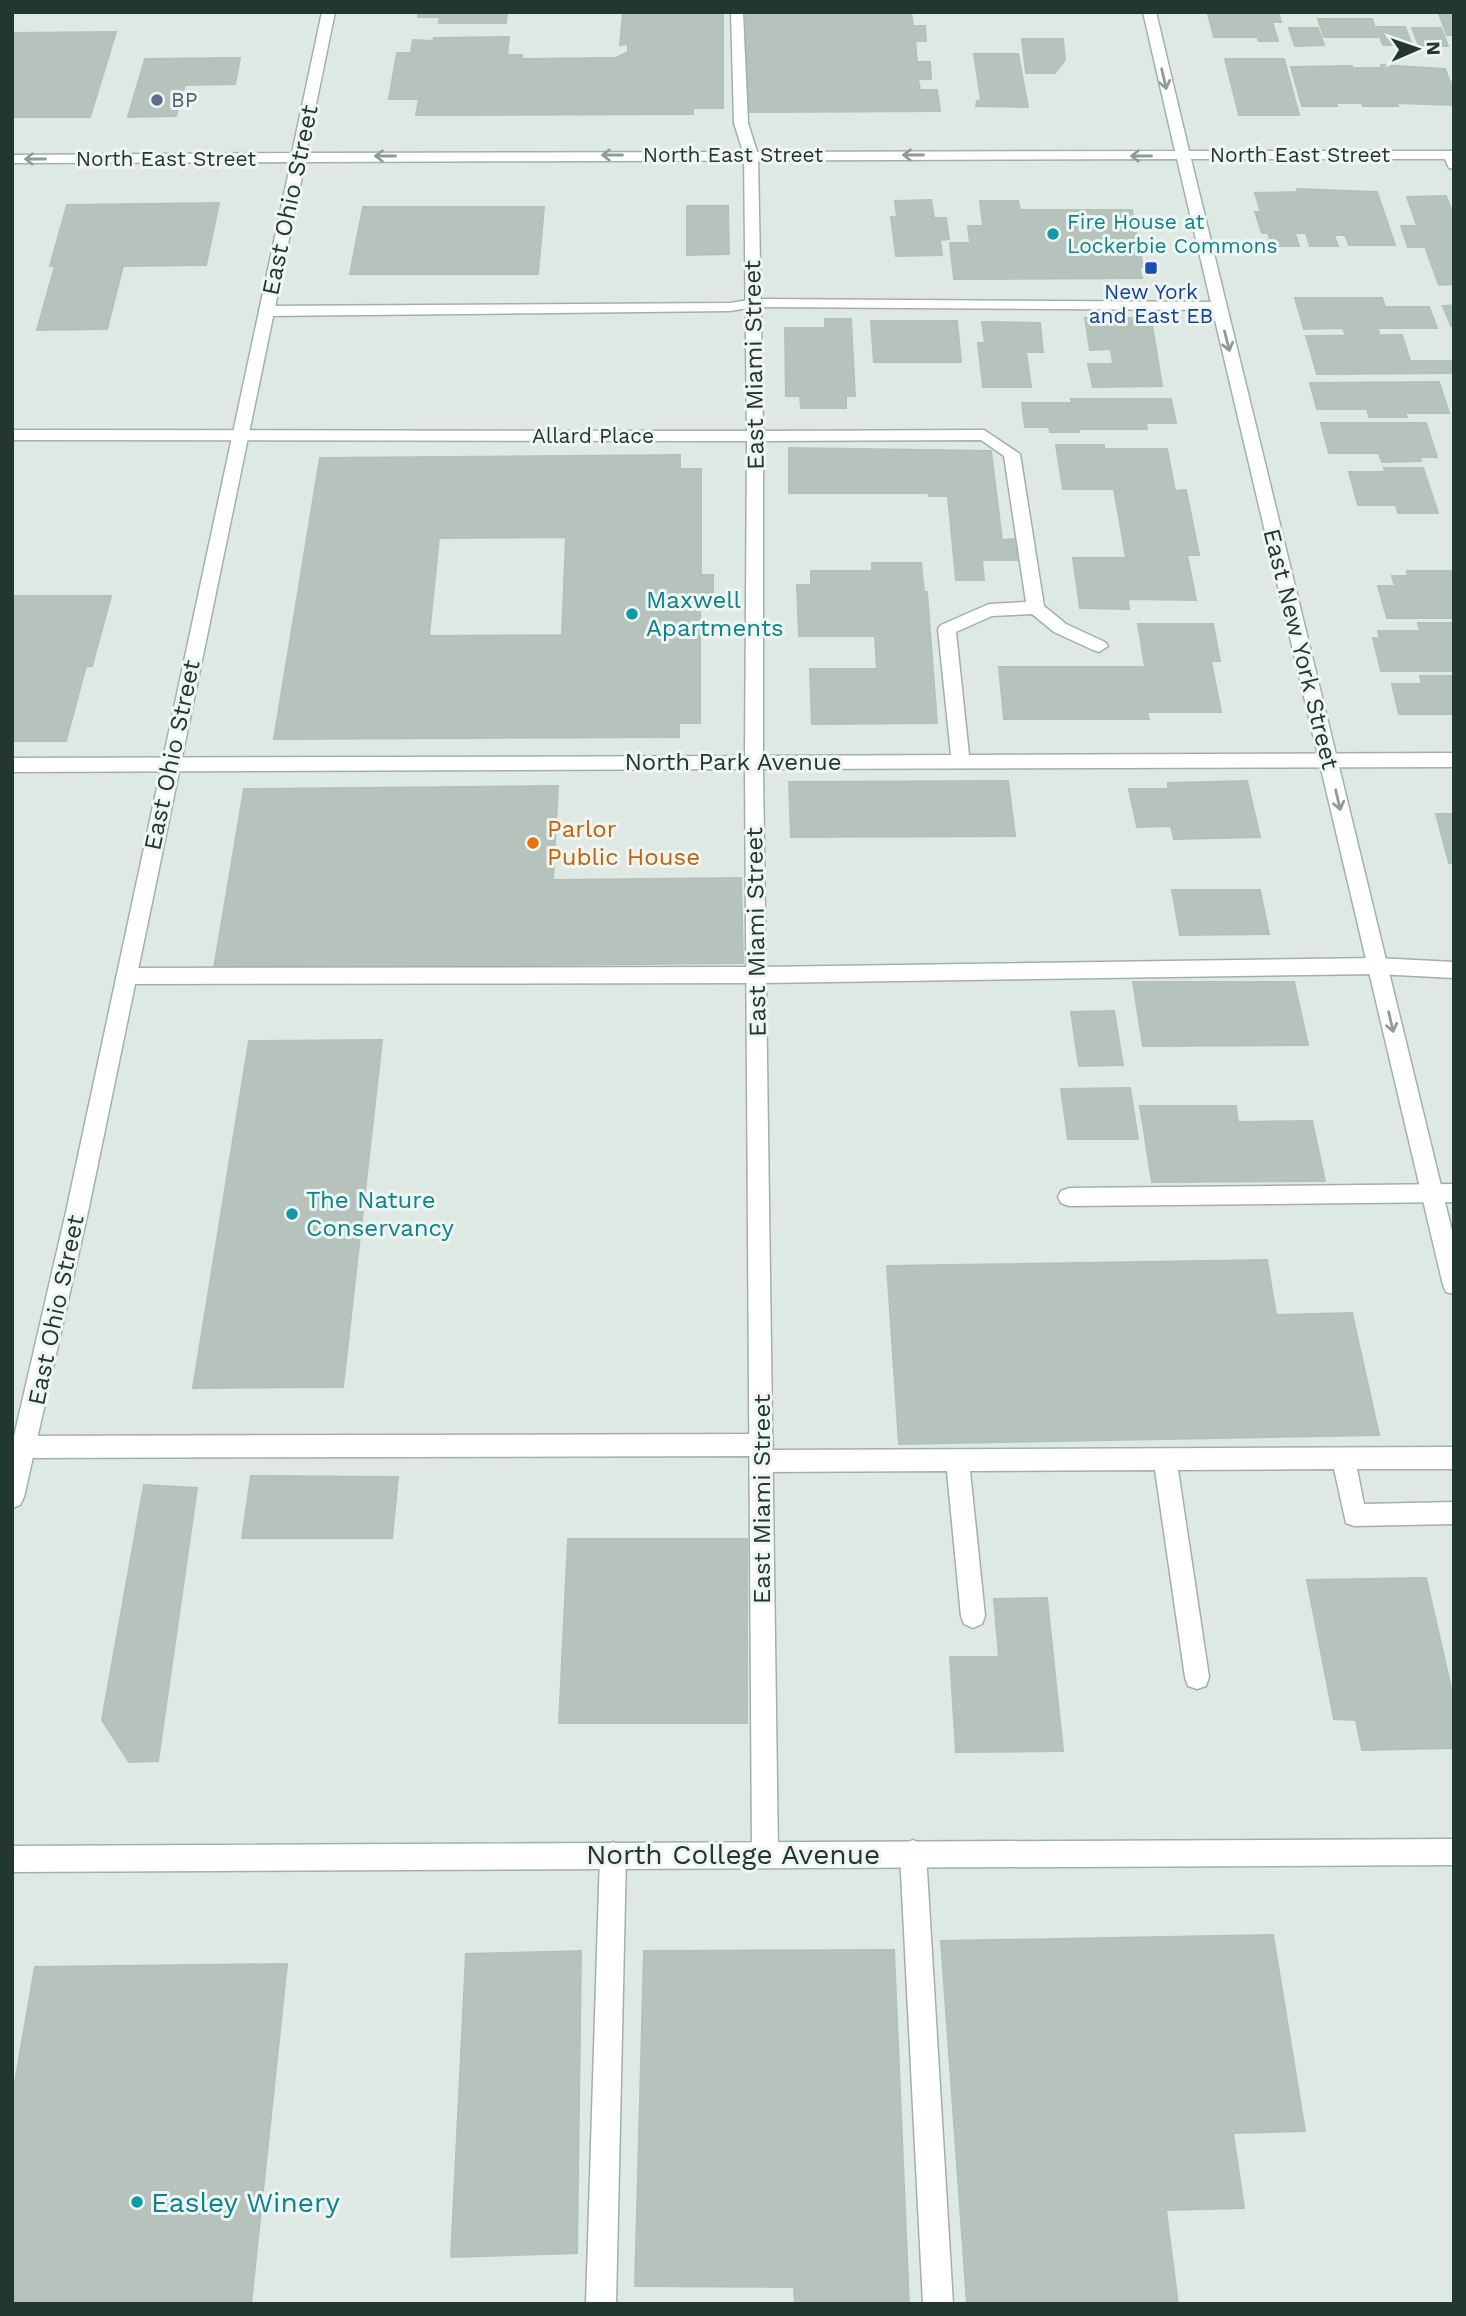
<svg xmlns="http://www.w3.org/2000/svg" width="1466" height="2316" viewBox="0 0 1466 2316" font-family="'Work Sans',sans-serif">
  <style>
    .building { fill: #b5c3bc; stroke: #b2c2b9; stroke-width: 2; fill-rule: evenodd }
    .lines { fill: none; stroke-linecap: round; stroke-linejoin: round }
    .service-casing { stroke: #a3b0a9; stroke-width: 3 }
    .minor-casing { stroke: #a3b0a9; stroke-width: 3 }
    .secondary-casing { stroke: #9fb3aa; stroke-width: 3 }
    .service { fill: #fff; fill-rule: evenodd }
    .minor { fill: #fff; fill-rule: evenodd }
    .secondary { fill: #fff; fill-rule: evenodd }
    .oneway { stroke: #909b97 }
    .service-dot { fill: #5c6f8a; stroke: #eff6f2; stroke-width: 2.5 }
    .culture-dot { fill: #0f9aa8; stroke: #eff6f2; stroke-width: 2.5 }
    .transit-dot { fill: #1a4fb4; stroke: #eff6f2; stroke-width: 2.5 }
    .food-dot { fill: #e8710a; stroke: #eff6f2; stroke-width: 2.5 }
    .labels { text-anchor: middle; stroke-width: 6; stroke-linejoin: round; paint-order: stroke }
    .far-service-label { font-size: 21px; fill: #4e5e75; stroke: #eff6f2; text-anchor: start }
    .far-street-label { font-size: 21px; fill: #22372f; stroke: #eff6f2 }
    .far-culture-label { font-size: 21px; fill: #0d838f; stroke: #eff6f2; text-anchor: start }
    .far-transit-label { font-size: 21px; fill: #164399; stroke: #eff6f2 }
    .street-label { font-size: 24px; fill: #22372f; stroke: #eff6f2 }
    .culture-label { font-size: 24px; fill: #0d838f; stroke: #eff6f2; text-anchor: start }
    .food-label { font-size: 24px; fill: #c56008; stroke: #eff6f2; text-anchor: start }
    .near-street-label { font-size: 28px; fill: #22372f; stroke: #eff6f2 }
    .near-culture-label { font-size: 28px; fill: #0d838f; stroke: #eff6f2; text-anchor: start }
  </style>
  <rect width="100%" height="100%" fill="#dfe9e3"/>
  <!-- building -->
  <path class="building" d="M419 12H507L506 23H439L440 17H418Z
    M623 12H723V108H693V114L416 115 419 99H389L397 53H411L413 40 433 41 434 38 509 37 507 55H522V59L616 58 628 52V44L620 45Z
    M746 12H911L913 26H925L926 41H915L917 62H930L931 79H918L920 90H937L940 111 747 112Z
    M1213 12H1278L1281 22H1272L1278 41H1259L1257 37H1214L1208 14Z
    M1439 14H1454V35H1447Z
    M1318 19H1372L1378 37H1324Z
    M1377 27H1405L1412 45H1383Z
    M1289 28H1318L1324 45 1295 46Z
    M1412 28H1441L1448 46H1419Z
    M116 32 90 117H12V33Z
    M1022 39H1063L1065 60 1055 73H1026Z
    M974 54H1018L1028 107 976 106 977 101 981 100Z
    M240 58 235 84 185 85 176 116 128 117 145 59Z
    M1225 59H1284L1299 115H1239Z
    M1381 65 1445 69 1454 92V105L1396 103 1398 106H1363L1362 103H1336L1337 106H1302L1291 67 1352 66V68H1382Z
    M1297 189 1377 192 1395 245H1349L1345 235H1334L1338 246H1310L1306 233H1295L1299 246H1272L1268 233H1262L1255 212H1261L1255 193 1298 192Z
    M1446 196 1454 216V284L1439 285 1425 247H1408L1401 226H1417L1407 197Z
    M931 200 934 218H946L949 239 940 240 942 255 896 256 891 217H897L895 201Z
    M980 201H1018L1020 210H1132L1143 267H1139L1142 278 954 279 950 243H970L968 226H983Z
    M219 203 206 265 123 266 107 329 37 330 55 266H50L67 205Z
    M687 206H728L729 254 687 255Z
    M363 207H544L538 274H350Z
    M1295 298H1382L1385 307H1429L1437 328H1378L1379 334H1345L1343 328 1304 329Z
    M1454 305V326H1451L1443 306Z
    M1085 318H1151L1162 386 1093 387 1088 364H1113L1111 349 1090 350Z
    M825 319H851L855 396H846V408H801L800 396H786L785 328H825Z
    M871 321H957L961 362H874Z
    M982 322 1040 323 1043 352H1026L1031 387H983L978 343H985Z
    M1402 335 1410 361H1454V373L1317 374 1306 336Z
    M1439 382 1449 413H1405L1407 417H1369L1367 409H1317L1310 383Z
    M1071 399H1171L1176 423H1146L1147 429H1078L1079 432H1050L1049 427H1025L1022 403H1072Z
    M1321 423H1426L1437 457H1419L1421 461 1382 462 1379 453H1329Z
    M1056 445H1104V449H1167L1175 491 1186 490 1199 555H1187L1196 600 1128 599 1129 609 1080 608 1073 558H1126L1114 489H1063Z
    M789 448 991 451 1002 540 1015 539 1017 560H982L984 580H956L948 496H929L928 493H789Z
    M680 455V469H701V575H713V593H700V723H679V737L274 739 320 458ZM566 537 562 635 429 636 439 538Z
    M1384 468H1423L1438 513H1398L1396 505H1358L1349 472H1385Z
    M872 563H921L924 592H927L937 723 812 724 810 669H877L875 636H799L797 585H811V571H872Z
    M1407 571H1452L1454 618H1387L1378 586H1395L1392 576H1408Z
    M12 596H111L92 666H86L66 741H12Z
    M1418 623H1454V671H1381L1373 638 1380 639 1378 631H1420Z
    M1138 624H1213L1220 661H1211L1221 712H1147L1149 719H1004L999 667H1145Z
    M1420 676H1454V714H1399L1392 684H1422Z
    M1008 781 1015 836 791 837 789 782Z
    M1247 781 1260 837 1174 839 1171 826 1137 827 1129 789H1168V783Z
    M558 786 553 880 741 878 743 963 214 968 244 789Z
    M1436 814H1454V863H1449Z
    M1172 890H1260L1269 934 1180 935Z
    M1133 982H1294L1308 1045 1143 1046Z
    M1114 1011 1123 1065 1079 1066 1071 1012Z
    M382 1040 343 1387 193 1388 249 1041Z
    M1130 1088 1138 1139H1068L1061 1089Z
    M1140 1106H1236L1238 1122 1312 1121 1325 1181 1152 1182Z
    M1267 1260 1276 1315 1352 1313 1379 1435 899 1444 887 1266Z
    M251 1476 398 1477 392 1538H242Z
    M144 1485 197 1488 158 1761 129 1762 102 1720Z
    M568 1539H747V1723H559Z
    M1426 1578 1454 1701V1748L1362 1750 1356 1720 1334 1719 1307 1580Z
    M1047 1598 1063 1751 956 1752 950 1657H999L994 1599Z
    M1273 1935 1305 2131 1233 2133 1244 2208 1166 2210 1178 2304H967L941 1941Z
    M894 1950 909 2304H795L794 2287 635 2286 644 1951Z
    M581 1951 577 2253 451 2257 466 1954Z
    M287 1964 251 2304H12V2099L35 1967Z"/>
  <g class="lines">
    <!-- service casing -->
    <g class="service-casing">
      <path id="service" d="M1450 151 1454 152V169L1449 168 1443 155Z
        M755 299 1219 302 1226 306 1219 310 755 307 730 311 267 316 259 311 267 306 730 303Z
        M1377 958 1454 962V978L1377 974 756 983 126 984 119 981 116 976 119 971 126 968 756 967Z
        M1454 1184V1202L1069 1206 1061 1203 1058 1197 1061 1191 1069 1188Z
        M761 1434 769 1438 773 1445 770 1450 1454 1447V1469H1357L1364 1504 1454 1502V1524L1354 1526 1346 1523 1334 1469 1178 1470 1209 1677 1206 1686 1197 1689 1188 1686 1185 1677 1155 1470 970 1471 985 1616 982 1624 973 1628 964 1624 961 1616 947 1471 762 1472 754 1469 750 1461 753 1456 12 1458V1436Z
        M913 1840 922 1844 926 1853 953 2304H923L900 1853 904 1844Z
        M613 1842 622 1846 626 1855 616 2304H586L600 1855 604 1846Z"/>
    </g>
    <!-- minor casing -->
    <g class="minor-casing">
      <path id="minor" d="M731 12H743L748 123 758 155 763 431 984 430 1020 454 1044 606 1066 624 1105 642 1108 646 1099 652 1093 650 1054 632 1032 614 992 616 956 632 969 755 1454 753V767L763 769 778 1854 774 1863 765 1867 756 1863 752 1854 745 769 12 772V758L745 756 747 441 12 440V430L747 431 744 155 734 123ZM981 440 1004 456 1026 602 989 604 941 625 938 629 951 755 763 756V441Z"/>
    </g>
    <!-- secondary casing -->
    <g class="secondary-casing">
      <path id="secondary" d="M322 12H335L306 153 1175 151 1143 12H1156L1189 151H1454V159H1191L1454 1239V1294L1446 1292 1443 1285 1177 159 305 162 88 1212 24 1497 20 1505 12 1508V1445L66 1212 291 162 12 163V155L292 153Z
        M1454 1839V1865L12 1872V1846Z"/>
    </g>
    <!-- service -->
    <use href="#service" class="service"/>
    <!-- minor -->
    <use href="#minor" class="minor"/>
    <!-- secondary -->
    <use href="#secondary" class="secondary"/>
  </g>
  <!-- one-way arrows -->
  <defs><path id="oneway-shaft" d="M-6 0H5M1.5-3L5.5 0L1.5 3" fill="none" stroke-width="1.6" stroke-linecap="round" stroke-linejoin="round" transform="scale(1.75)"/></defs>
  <g class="oneway">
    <use href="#oneway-shaft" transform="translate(1164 79) rotate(77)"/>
    <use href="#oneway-shaft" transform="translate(612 155) rotate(180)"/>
    <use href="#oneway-shaft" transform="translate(913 155) rotate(-180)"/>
    <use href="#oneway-shaft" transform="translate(385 156) rotate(180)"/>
    <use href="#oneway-shaft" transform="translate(1141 156) rotate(-180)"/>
    <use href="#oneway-shaft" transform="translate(35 159) rotate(180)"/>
    <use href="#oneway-shaft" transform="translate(1227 341) rotate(76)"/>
    <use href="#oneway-shaft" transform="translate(1338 800) rotate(77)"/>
    <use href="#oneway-shaft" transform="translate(1391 1022) rotate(77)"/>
  </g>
  <!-- markers -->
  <circle class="service-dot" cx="157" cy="100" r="7"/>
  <g class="culture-dot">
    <circle cx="1053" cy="234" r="7"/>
    <circle cx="632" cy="614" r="7"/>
    <circle cx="292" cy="1214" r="7"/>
    <circle cx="137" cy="2202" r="7"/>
  </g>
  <rect class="transit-dot" x="1144" y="261" width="14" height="14" rx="3.5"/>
  <circle class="food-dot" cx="533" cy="843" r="7"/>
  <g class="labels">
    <!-- far-service labels -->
    <g class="far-service-label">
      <text x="171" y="107">BP</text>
    </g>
    <!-- far-street labels -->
    <g class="far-street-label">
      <text x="733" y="162">North East Street</text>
      <text x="1300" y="162">North East Street</text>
      <text x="166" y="166">North East Street</text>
      <text x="593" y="443">Allard Place</text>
    </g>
    <!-- far-culture labels -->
    <g class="far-culture-label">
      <text x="1067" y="229">Fire House at<tspan x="1067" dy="24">Lockerbie Commons</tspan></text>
    </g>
    <!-- far-transit labels -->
    <g class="far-transit-label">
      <text x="1151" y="299">New York<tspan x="1151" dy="24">and East EB</tspan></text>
    </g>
    <!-- street labels -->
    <g class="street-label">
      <text transform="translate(290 200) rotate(-78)" y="8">East Ohio Street</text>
      <text transform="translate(754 365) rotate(-91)" y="8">East Miami Street</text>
      <text transform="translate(1301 649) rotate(76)" y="8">East New York Street</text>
      <text transform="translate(172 755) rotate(-78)" y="8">East Ohio Street</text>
      <text x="733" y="770">North Park Avenue</text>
      <text transform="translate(756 932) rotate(-91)" y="8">East Miami Street</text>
      <text transform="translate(56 1310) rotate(-78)" y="8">East Ohio Street</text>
      <text transform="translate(762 1499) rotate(-90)" y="8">East Miami Street</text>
    </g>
    <!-- culture labels -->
    <g class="culture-label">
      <text x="646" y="608">Maxwell<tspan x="646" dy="28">Apartments</tspan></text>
      <text x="306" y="1208">The Nature<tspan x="306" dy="28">Conservancy</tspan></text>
    </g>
    <!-- food labels -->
    <g class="food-label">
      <text x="547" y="837">Parlor<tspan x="547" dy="28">Public House</tspan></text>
    </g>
    <!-- near-street labels -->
    <g class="near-street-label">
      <text x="733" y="1864">North College Avenue</text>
    </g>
    <!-- near-culture labels -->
    <g class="near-culture-label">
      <text x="151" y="2212">Easley Winery</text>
    </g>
  </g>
  <!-- border -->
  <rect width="1466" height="2316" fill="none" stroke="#22372f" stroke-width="28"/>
  <!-- north arrow -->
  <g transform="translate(1417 49) rotate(88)" stroke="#eff6f2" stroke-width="5" paint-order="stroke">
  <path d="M0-5L12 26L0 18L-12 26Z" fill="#22372f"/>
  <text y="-10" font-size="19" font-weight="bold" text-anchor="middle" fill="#22372f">N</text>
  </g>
</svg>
